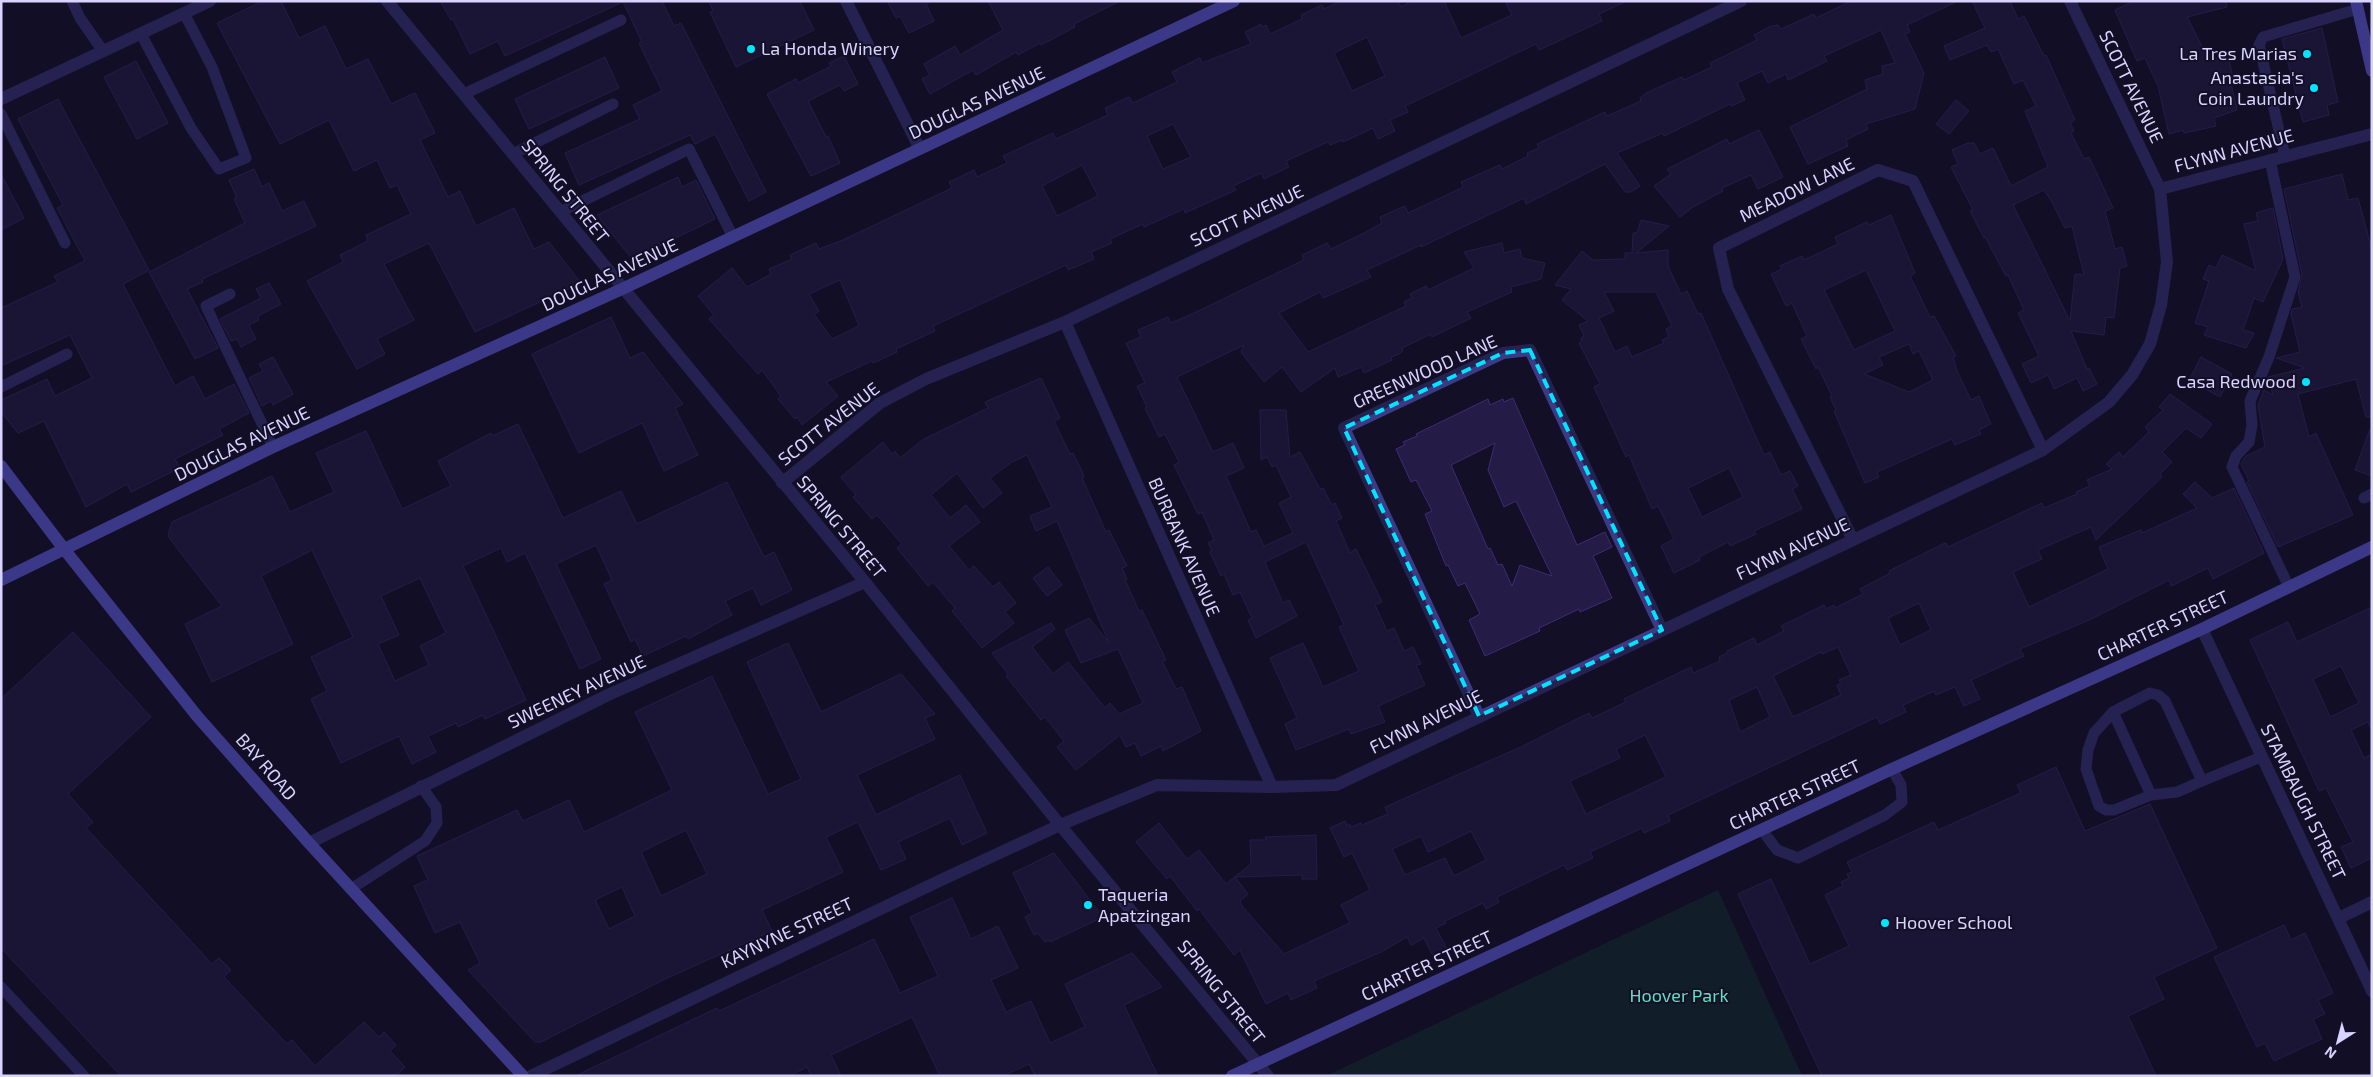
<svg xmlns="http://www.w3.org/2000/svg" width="2373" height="1077" viewBox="0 0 2373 1077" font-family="'Exo 2',sans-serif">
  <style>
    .green { fill: #12302f }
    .building { fill: #241b47; stroke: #3b2d73; fill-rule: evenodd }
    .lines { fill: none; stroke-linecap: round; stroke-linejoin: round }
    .lane { stroke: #3d3a85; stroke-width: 11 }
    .street { stroke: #3d3a85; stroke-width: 12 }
    .secondary { stroke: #6f6bff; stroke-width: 12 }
    .marked { fill: none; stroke: #00e5ff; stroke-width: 4; stroke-dasharray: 10 6; stroke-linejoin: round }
    .poi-dot { fill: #00e5ff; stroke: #130f26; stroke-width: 2 }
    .labels { text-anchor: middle; stroke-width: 4; stroke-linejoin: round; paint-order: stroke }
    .poi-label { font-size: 18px; fill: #d9d4ff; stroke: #130f26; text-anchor: start }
    .street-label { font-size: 18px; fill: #d9d4ff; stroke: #130f26 }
    .park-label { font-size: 18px; fill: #5fe0c0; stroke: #130f26 }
  </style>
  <rect width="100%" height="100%" fill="#130f26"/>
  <!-- green -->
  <path class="green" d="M1718 890 1802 1076H1326Z"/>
  <!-- building -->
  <path class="building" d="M263 1H281L299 38 325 26 346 69 368 59 391 104 415 93 435 133 420 140 448 197 460 191 476 226 514 208 534 249 549 242 581 283 475 332 429 243 384 264 414 320 377 339 385 354 357 369 307 281 343 262 340 255 368 241 366 235 411 214 397 185 390 188 377 160 354 171 329 120 280 144 217 23Z
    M440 1H662L674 26 681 23 766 192 749 201 715 134 695 144 690 135 579 185 565 153 640 119 633 105 662 91 639 43 642 42 623 2 505 56 498 41 470 54 453 19 451 20Z
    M709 1H800L814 30 736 67 710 12 713 11Z
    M887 1H931L926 4 934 21 909 33 900 16 896 18Z
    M988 1H1120L1074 24 1075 27 1041 45 1040 43 1018 55 1016 52 976 75 973 70 930 94 922 79 930 75 924 64 955 46 960 55 1003 30Z
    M1341 1H1398L1401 7 1412 1H1444L1461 38 1512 15 1505 1H1627L1599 14 1602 21 1539 50 1536 44 1405 106 1408 112 1390 120 1395 131 1378 139 1373 128 1343 142 1342 140 1330 145 1328 142 1286 161 1289 167 1264 179 1261 173 1233 186 1236 190 1185 213 1184 209 1144 227 1143 224 1110 239 1112 243 1091 252 1094 259 1068 270 1066 265 933 326 935 331 896 349 897 352 873 363 872 361 826 382 838 396 802 425 797 417 795 419 778 399 781 396 762 370 758 374 709 319 714 315 698 296 732 268 747 287 771 274 769 269 792 259 790 255 816 243 819 249 843 240 952 188 949 182 974 170 977 177 1007 163 1003 156 1053 133 1056 139 1108 115 1105 108 1129 97 1133 103 1177 82 1172 72 1200 58 1202 63 1251 44 1245 32 1261 24 1262 27 1266 25 1270 34 1302 19 1301 15 1322 5 1324 9ZM1367 37 1385 76 1352 91 1334 53ZM1173 124 1191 157 1163 169 1147 136ZM1082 165 1098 196 1057 216 1042 186ZM840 280 859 326 832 339 814 314 819 311 809 294Z
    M1851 1H1958L1907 25 1910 32 1905 34 1924 73 1915 109 1866 124 1868 129 1846 140 1848 146 1808 164 1790 127 1867 89 1865 80 1883 74 1882 66 1895 63 1881 30 1824 56 1827 61 1788 80 1786 74 1768 83 1762 71 1737 83 1745 100 1731 106 1730 104 1664 136 1663 133 1617 153 1640 186 1631 192H1625L1605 164 1526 204 1524 198 1421 247V245L1367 270 1371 277 1323 298 1320 292 1279 313 1308 352 1406 306 1404 302 1412 298 1410 294 1426 286 1428 290 1474 268 1464 252 1502 243 1504 253 1520 249 1522 258 1545 263 1541 279 1511 287 1512 292 1467 312 1471 318 1432 337 1431 334 1402 348 1403 350 1399 354 1391 357 1392 360 1364 373 1361 367 1338 377 1335 368 1301 392 1282 367 1264 382 1241 352 1244 345 1177 377 1213 452 1233 443 1244 468 1226 476 1251 532 1256 530 1264 546 1293 533 1279 503 1291 497 1276 465 1272 467 1267 457 1261 460 1260 410H1286L1290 457 1300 452 1320 489 1323 488 1332 505 1335 503 1342 518 1336 521 1350 553 1356 549 1382 602 1375 605 1387 631 1394 628 1404 651 1413 647 1421 664 1416 665 1425 685 1378 706 1385 722 1351 734 1349 729 1296 750 1285 724 1297 718 1270 658 1303 643 1323 687 1359 671 1339 627 1344 625 1306 542 1265 562 1283 603 1289 600 1297 616 1256 638 1248 620 1252 618 1240 592 1233 595 1224 574 1221 576 1210 552 1212 551 1208 543 1214 540 1202 512 1198 514 1174 465 1179 462 1165 434 1159 437 1145 408 1147 407 1137 386 1145 383 1126 343 1141 337 1138 330 1168 317 1171 323 1194 313 1304 260 1302 255 1327 243 1331 249 1362 234 1382 223 1380 217 1405 206 1408 213 1432 202 1463 187 1461 182 1500 165 1502 169 1528 156 1527 153 1539 148 1537 144 1550 138 1605 112 1607 116 1641 101 1640 98 1646 93 1682 77 1684 80 1712 67 1710 63 1757 40 1754 35 1771 26 1778 25 1781 29 1814 14 1816 18Z
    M1972 1H2010L2018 19 2024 16 2044 56 2046 55 2075 120 2070 123 2074 131 2071 133 2084 159 2089 157 2113 208 2105 211 2115 249 2122 247 2127 266 2120 268 2114 318 2106 317 2104 335 2071 331 2087 369 2089 368 2097 384 2083 391 2077 378 2054 389 2048 375 2031 383 2022 364 2039 356 2018 313 2024 310 2008 275 2006 276 1985 237 1984 238 1970 211 1973 210 1951 167 1958 164 1952 150 1968 143H1974L1980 154 1993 148 2011 186 2048 167 2025 111 2036 106 2023 80 2014 84 1998 49 1991 52 1987 45 1950 60 1944 46 1985 28ZM2044 190 2052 202 2065 228 2072 226 2084 275 2075 274 2070 321 2013 205Z
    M2134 1H2226L2227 7 2187 17 2209 60 2228 56 2233 78 2230 79 2237 110 2214 118 2216 126 2184 133 2183 130 2169 134 2158 86 2145 58 2137 61 2115 10Z
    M2322 28 2338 102 2327 105 2329 115 2303 122 2282 39Z
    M844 56 858 84 844 91 840 85 808 101 826 137 828 136 840 163 811 176 767 94 796 79 798 83 831 66 829 63Z
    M605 57 619 88 529 129 515 99Z
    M136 61 168 123 137 139 104 77Z
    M58 99 149 270 123 284 175 386 193 376 205 399 234 384 249 413 219 429 223 435 175 459 180 468 131 492 127 484 86 507 44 421 18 433 1 412V400L47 379 55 396 92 378 70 335 1 366V308L58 282 54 276 85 261 57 208 63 205 18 119Z
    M1956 100 1969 111 1949 134 1936 124Z
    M1759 130 1783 177 1758 189 1751 175 1722 188 1723 191 1693 207 1680 217 1654 186 1671 174 1667 169 1727 139 1729 144Z
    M254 169 262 187 269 183 282 211 304 201 316 226 202 279 203 282 187 289 218 348 195 359 149 272 245 223 234 199 237 198 229 180Z
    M1 174 24 218 1 230Z
    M2342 174 2348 200 2358 198 2372 250V417H2366L2356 379 2298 394 2309 437 2316 433 2353 515 2278 547 2247 482 2249 481 2241 464 2246 456 2265 447 2258 405 2264 390 2273 395 2268 377 2305 368 2276 358 2300 352 2291 314 2292 309 2302 307 2298 292 2302 275 2284 189Z
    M678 177 682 187 696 180 715 219 632 259 597 215Z
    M2273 208 2283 259 2263 302 2254 298 2243 330 2254 333 2246 348 2204 335 2208 327 2195 323 2209 281 2203 279 2209 265 2216 268 2222 255 2256 271 2244 224 2258 221 2256 213Z
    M1891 215 1915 273 1910 276 1930 317 1934 316 1956 356 1953 357 1957 371 1971 400 1979 396 1991 424 1979 430 1981 434 1955 445 1952 439 1877 472 1879 477 1865 483 1834 411 1836 410 1830 397 1832 396 1818 367 1816 369 1801 339 1807 336 1792 303 1786 306 1771 274 1782 269 1780 266 1802 256 1804 260 1838 244 1835 237 1867 222 1869 225ZM1866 270 1895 331 1854 350 1824 290ZM1909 344 1913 354 1919 351 1933 380 1909 392 1864 374 1883 365 1879 357Z
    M1641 220 1669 226 1636 253 1668 250V266L1681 294 1687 291 1698 314 1701 313 1764 455 1770 452 1781 475 1790 471 1798 486 1792 489 1802 509 1754 531 1756 534 1730 546 1728 542 1699 557 1700 560 1674 573 1661 546 1674 539 1658 506 1652 509 1629 455 1626 457 1594 387 1600 384 1579 343 1582 341 1581 338 1584 336 1579 325 1588 321 1562 300 1571 289 1555 285 1582 251 1593 260 1625 259V253H1632L1633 233H1637ZM1604 292H1656L1672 326 1666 329 1669 337 1662 340 1664 343 1632 357 1627 346 1615 352 1599 318 1614 311ZM1729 468 1743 497 1702 517 1688 488Z
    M269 283 281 304 258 316 259 320 249 325 256 339 241 347 237 339 231 341 220 319 261 298 256 289Z
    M611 317 630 358 643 352 683 404 675 408 698 455 664 471 642 423 579 453 532 354Z
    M273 357 293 394 273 405 271 401 262 406 249 378 263 371 259 364Z
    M2201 357 2232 374 2220 397 2189 380Z
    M1041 378 1060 418 1054 421 1070 454 1073 453 1081 469 1084 477 1082 478 1106 532 1109 530 1127 566 1122 568 1127 579 1125 580 1139 611 1142 610 1166 660 1162 661 1176 689 1182 687 1201 731 1163 751 1161 746 1141 756 1135 743 1126 747 1120 735 1076 770 1057 747 1064 741 1045 717 1041 720 1006 676 1008 674 992 653 1051 623 1055 629 1032 647 1053 674 1068 662 1105 708 1110 703 1119 714 1143 703 1118 649 1081 663 1065 630 1089 618 1109 643 1057 521 1036 531 1030 516 1052 507 1027 455 1012 462 990 478 1002 493 983 508 957 473 931 495 950 518 966 505 980 522 949 546 969 570 974 566 993 587 999 582 1016 603 1005 612 1014 623 982 648 952 611 955 608 933 582 928 586 897 548 902 544 877 515 872 519 853 497 856 495 841 477 883 442 892 454 895 451 900 458 924 439 988 408 985 402Z
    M2170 394 2212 424 2201 438 2186 428 2162 452 2172 462 2160 474 2162 477 2096 540 2091 527 2038 550 2042 559 2013 572 2029 607 2108 569 2099 547 2141 530 2142 533 2197 508 2183 494 2195 482 2212 498 2234 488 2264 553 2213 579 2208 568 2171 586 2169 580 2089 620 2020 649 2024 656 1971 680 1980 699 1964 706 1955 687 1936 695 1934 691 1903 705 1906 712 1880 724 1877 717 1668 815 1670 821 1644 833 1642 828 1590 852 1593 858 1567 870 1564 865 1497 897 1499 902 1486 909 1483 903 1445 921 1446 923 1436 928 1447 949 1433 956 1424 938 1411 945 1407 937 1381 952 1314 981 1317 988 1291 1000 1288 993 1266 1004 1240 950 1234 955 1199 909 1197 911 1170 876 1167 879 1136 842 1159 823 1187 859 1199 850 1226 884 1251 864 1250 840H1266L1265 837 1316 835 1317 879H1302V875L1235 877 1248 894 1240 901 1242 906 1284 954 1350 923 1341 905 1370 890 1352 853 1344 857 1330 828 1345 821 1347 826 1350 824 1351 827 1361 823 1362 825 1388 814 1385 807 1523 746 1589 713 1592 718 1626 702 1624 699 1691 667 1693 673 1720 661 1719 657 1728 653 1727 651 1754 638 1757 645 1784 631 1781 626 1824 605 1826 609 1834 605 1835 608 1863 594 1860 589 1890 573 1889 571 1943 544 1946 543 1948 547 2042 503 2044 508 2077 494 2076 492 2090 486 2087 480 2112 469 2106 464 2119 452 2123 457 2149 432 2145 427 2163 410 2159 407ZM1919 603 1931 630 1900 645 1888 618ZM1838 647 1851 675 1839 680 1841 683 1837 685 1841 695 1793 717 1773 676 1821 652 1822 654ZM1757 687 1770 717 1740 732 1729 700ZM1645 735 1666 777 1586 814 1570 781 1620 758 1616 749ZM1471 831 1486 860 1454 876 1445 858 1405 875 1392 849 1421 836 1428 852Z
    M1513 398 1577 545 1605 532 1612 547 1593 556 1612 598 1580 612 1579 609 1539 628 1540 631 1485 656 1469 620 1480 614 1465 583 1458 586 1448 565 1446 566 1425 514 1432 511 1416 480 1411 482 1396 449 1405 445 1403 442 1417 436 1416 434 1488 399 1490 405 1503 399 1504 402ZM1495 443 1488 470 1504 507 1516 501 1552 576 1520 565 1512 586 1502 564 1498 565 1490 548 1488 549 1451 465Z
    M518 424 563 518 621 491 637 524 727 482 764 557 774 552 792 590 761 605 753 588 725 601 732 615 688 639 686 636 643 656 635 639 631 642 604 584 612 580 596 545 556 564 601 659 580 669 525 553 507 562 501 548 463 566 526 700 485 719 483 715 458 727 456 723 428 736 436 752 412 764 399 736 341 763 311 699 327 691 311 657 353 637 312 550 261 576 293 644 212 682 185 624 222 606 170 539 168 535 172 522 272 476 290 512 334 492 316 453 366 431 402 509 451 486 438 461 491 433 492 436ZM420 578 446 633 420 646 429 665 395 681 378 644 399 635 381 596Z
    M2370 429 2372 430V476L2355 470Z
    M1048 567 1062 585 1047 596 1033 578Z
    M2372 607V730L2368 722 2351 730 2364 758 2372 754V858L2351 868 2341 847 2353 842 2326 788 2319 791 2250 640 2288 622 2297 642ZM2341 666 2359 703 2330 717 2313 679Z
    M73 632 151 717 68 794 93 822 86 828 212 964 219 958 231 970 224 977 287 1044 292 1040 315 1066 364 1022 379 1037 384 1032 396 1045 390 1051 405 1067 396 1076H121L1 948V699Z
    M788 643 821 712 901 674 935 714 925 718 935 739 857 775 876 815 960 775 987 833 962 845 950 818 898 842 906 859 881 870 858 822 826 837 843 872 762 910 772 931 665 979 541 1042H535L468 970 480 963 460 922 435 933 414 886 428 880 417 856 517 810 523 821 569 800 584 832 672 790 635 712 712 676 768 794 801 779 747 662ZM686 830 707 874 661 896 641 852ZM622 887 635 916 609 929 595 900Z
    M2056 767 2085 831 2150 804 2217 948 2154 977 2164 999 2128 1016 2156 1076H1822L1738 894 1771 879 1810 964 1849 946 1825 895 1843 886 1841 882 1849 878 1847 874 1852 872 1847 862 1934 822 1938 830 2021 793 2017 785Z
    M1054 853 1103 917 1050 942 1049 940 1045 942 1038 933 1034 935 1025 917 1032 913 1013 873Z
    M952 898 971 939 998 926 1018 968 991 980 1006 1012 1031 1001 1050 1043 1085 1027 1065 984 1132 953 1162 987 1124 1005 1158 1076H1035L1029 1064 1003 1076H940L912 1017 831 1055 841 1076H811L807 1067 789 1076H575L717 1008 719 1011 874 939 900 993 938 976 910 917Z
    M2284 925 2291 940 2305 933 2333 993 2318 1000 2325 1014 2313 1019 2322 1039 2274 1061 2265 1043 2257 1047 2214 957Z"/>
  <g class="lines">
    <!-- lane -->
    <path class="lane" d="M72 1 80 18 103 51
      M141 34 191 128 219 169 246 158 212 67 184 13
      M464 94 621 20
      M1 114 65 243
      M513 154 613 104
      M2285 156 2259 45 2263 37 2358 9
      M2270 160 2295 277 2269 357 2250 401 2252 425 2249 442 2236 456 2232 467 2288 585
      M560 212 689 149 733 237
      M230 294 206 306 273 447
      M1 387 67 354
      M2364 498 2372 494
      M2150 693 2158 695 2165 701 2202 781 2177 792 2151 795 2114 810H2106L2099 806 2086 769 2088 750 2094 733 2113 712Z
      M2113 712 2151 795
      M2202 781 2261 757
      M1762 830 1777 850 1798 858 1885 815 1902 802 1901 785 1892 769
      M351 889 425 841 437 823 436 807 421 786
      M1 987 84 1076"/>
    <!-- street -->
    <path class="street" d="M387 1 865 582 1060 825 1268 1076
      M846 1 920 149
      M1 99 210 1
      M2160 189 2372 134
      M1065 322 1272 787
      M782 483 880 403 926 379 1065 322 1741 1
      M1853 540 1728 289 1719 248 1878 170 1913 181 2043 450
      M2202 629 2372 991
      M1479 716 1344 428 1503 353 1530 350 1662 630
      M309 843 610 694 865 582
      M2339 918 2372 902
      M531 1076 939 881 1060 825 1157 785 1272 787 1336 785 2043 450 2109 402 2132 375 2150 344 2161 305 2167 262 2160 189 2070 1"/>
    <!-- secondary -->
    <path class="secondary" d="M2356 1 2372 71
      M1 466 64 549 197 716 309 843 523 1076
      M1 580 273 447 622 289 1234 1
      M1232 1076 1892 769 2202 629 2372 547"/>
  </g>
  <!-- marked area -->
  <path d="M0 0H2373V1077H0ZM1530 350 1662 630 1479 716 1344 428 1503 353Z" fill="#130f26" fill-opacity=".55" fill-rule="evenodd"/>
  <path class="marked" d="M1530 350 1662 630 1479 716 1344 428 1503 353Z"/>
  <!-- markers -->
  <g class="poi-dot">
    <circle cx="751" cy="49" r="5"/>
    <circle cx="2307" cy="54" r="5"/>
    <circle cx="2314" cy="88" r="5"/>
    <circle cx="2306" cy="382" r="5"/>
    <circle cx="1088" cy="905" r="5"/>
    <circle cx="1885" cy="923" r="5"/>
  </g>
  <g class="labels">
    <!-- poi labels -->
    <g class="poi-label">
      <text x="761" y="55">La Honda Winery</text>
      <text x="2297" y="60" text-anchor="end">La Tres Marias</text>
      <text x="2304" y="84" text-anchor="end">Anastasia's<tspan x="2304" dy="21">Coin Laundry</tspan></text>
      <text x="2296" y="388" text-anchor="end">Casa Redwood</text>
      <text x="1098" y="901">Taqueria<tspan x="1098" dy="21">Apatzingan</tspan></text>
      <text x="1895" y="929">Hoover School</text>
    </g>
    <!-- street labels -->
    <g class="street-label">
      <text transform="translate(2131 87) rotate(64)" y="6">SCOTT AVENUE</text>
      <text transform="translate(977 103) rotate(-25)" y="6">DOUGLAS AVENUE</text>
      <text transform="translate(2234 151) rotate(-15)" y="6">FLYNN AVENUE</text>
      <text transform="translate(1797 190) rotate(-26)" y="6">MEADOW LANE</text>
      <text transform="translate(565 191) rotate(51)" y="6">SPRING STREET</text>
      <text transform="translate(1247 216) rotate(-25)" y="6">SCOTT AVENUE</text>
      <text transform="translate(610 275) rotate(-25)" y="6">DOUGLAS AVENUE</text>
      <text transform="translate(1425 372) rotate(-24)" y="6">GREENWOOD LANE</text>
      <text transform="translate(829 424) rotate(-38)" y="6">SCOTT AVENUE</text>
      <text transform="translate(242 444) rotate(-26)" y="6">DOUGLAS AVENUE</text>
      <text transform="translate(841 527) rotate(50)" y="6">SPRING STREET</text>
      <text transform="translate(1184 547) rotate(66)" y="6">BURBANK AVENUE</text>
      <text transform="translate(1793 549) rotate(-25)" y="6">FLYNN AVENUE</text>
      <text transform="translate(2163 626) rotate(-25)" y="6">CHARTER STREET</text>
      <text transform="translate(577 692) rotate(-25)" y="6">SWEENEY AVENUE</text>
      <text transform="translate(1426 722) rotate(-26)" y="6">FLYNN AVENUE</text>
      <text transform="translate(266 767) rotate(49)" y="6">BAY ROAD</text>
      <text transform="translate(1795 795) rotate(-25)" y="6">CHARTER STREET</text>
      <text transform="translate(2303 802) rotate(64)" y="6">STAMBAUGH STREET</text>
      <text transform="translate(787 933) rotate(-25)" y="6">KAYNYNE STREET</text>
      <text transform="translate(1427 966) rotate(-25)" y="6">CHARTER STREET</text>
      <text transform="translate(1221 992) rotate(51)" y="6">SPRING STREET</text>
    </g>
    <!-- park labels -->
    <g class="park-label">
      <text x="1679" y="1002">Hoover Park</text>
    </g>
  </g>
  <!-- border -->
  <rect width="2373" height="1077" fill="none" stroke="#d9d4ff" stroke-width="5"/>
  <!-- north arrow -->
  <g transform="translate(2338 1042) rotate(216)" stroke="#130f26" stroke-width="4" paint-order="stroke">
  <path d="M0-4L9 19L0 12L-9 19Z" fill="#d9d4ff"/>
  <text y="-8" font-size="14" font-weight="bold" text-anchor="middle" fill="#d9d4ff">N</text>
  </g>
</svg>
